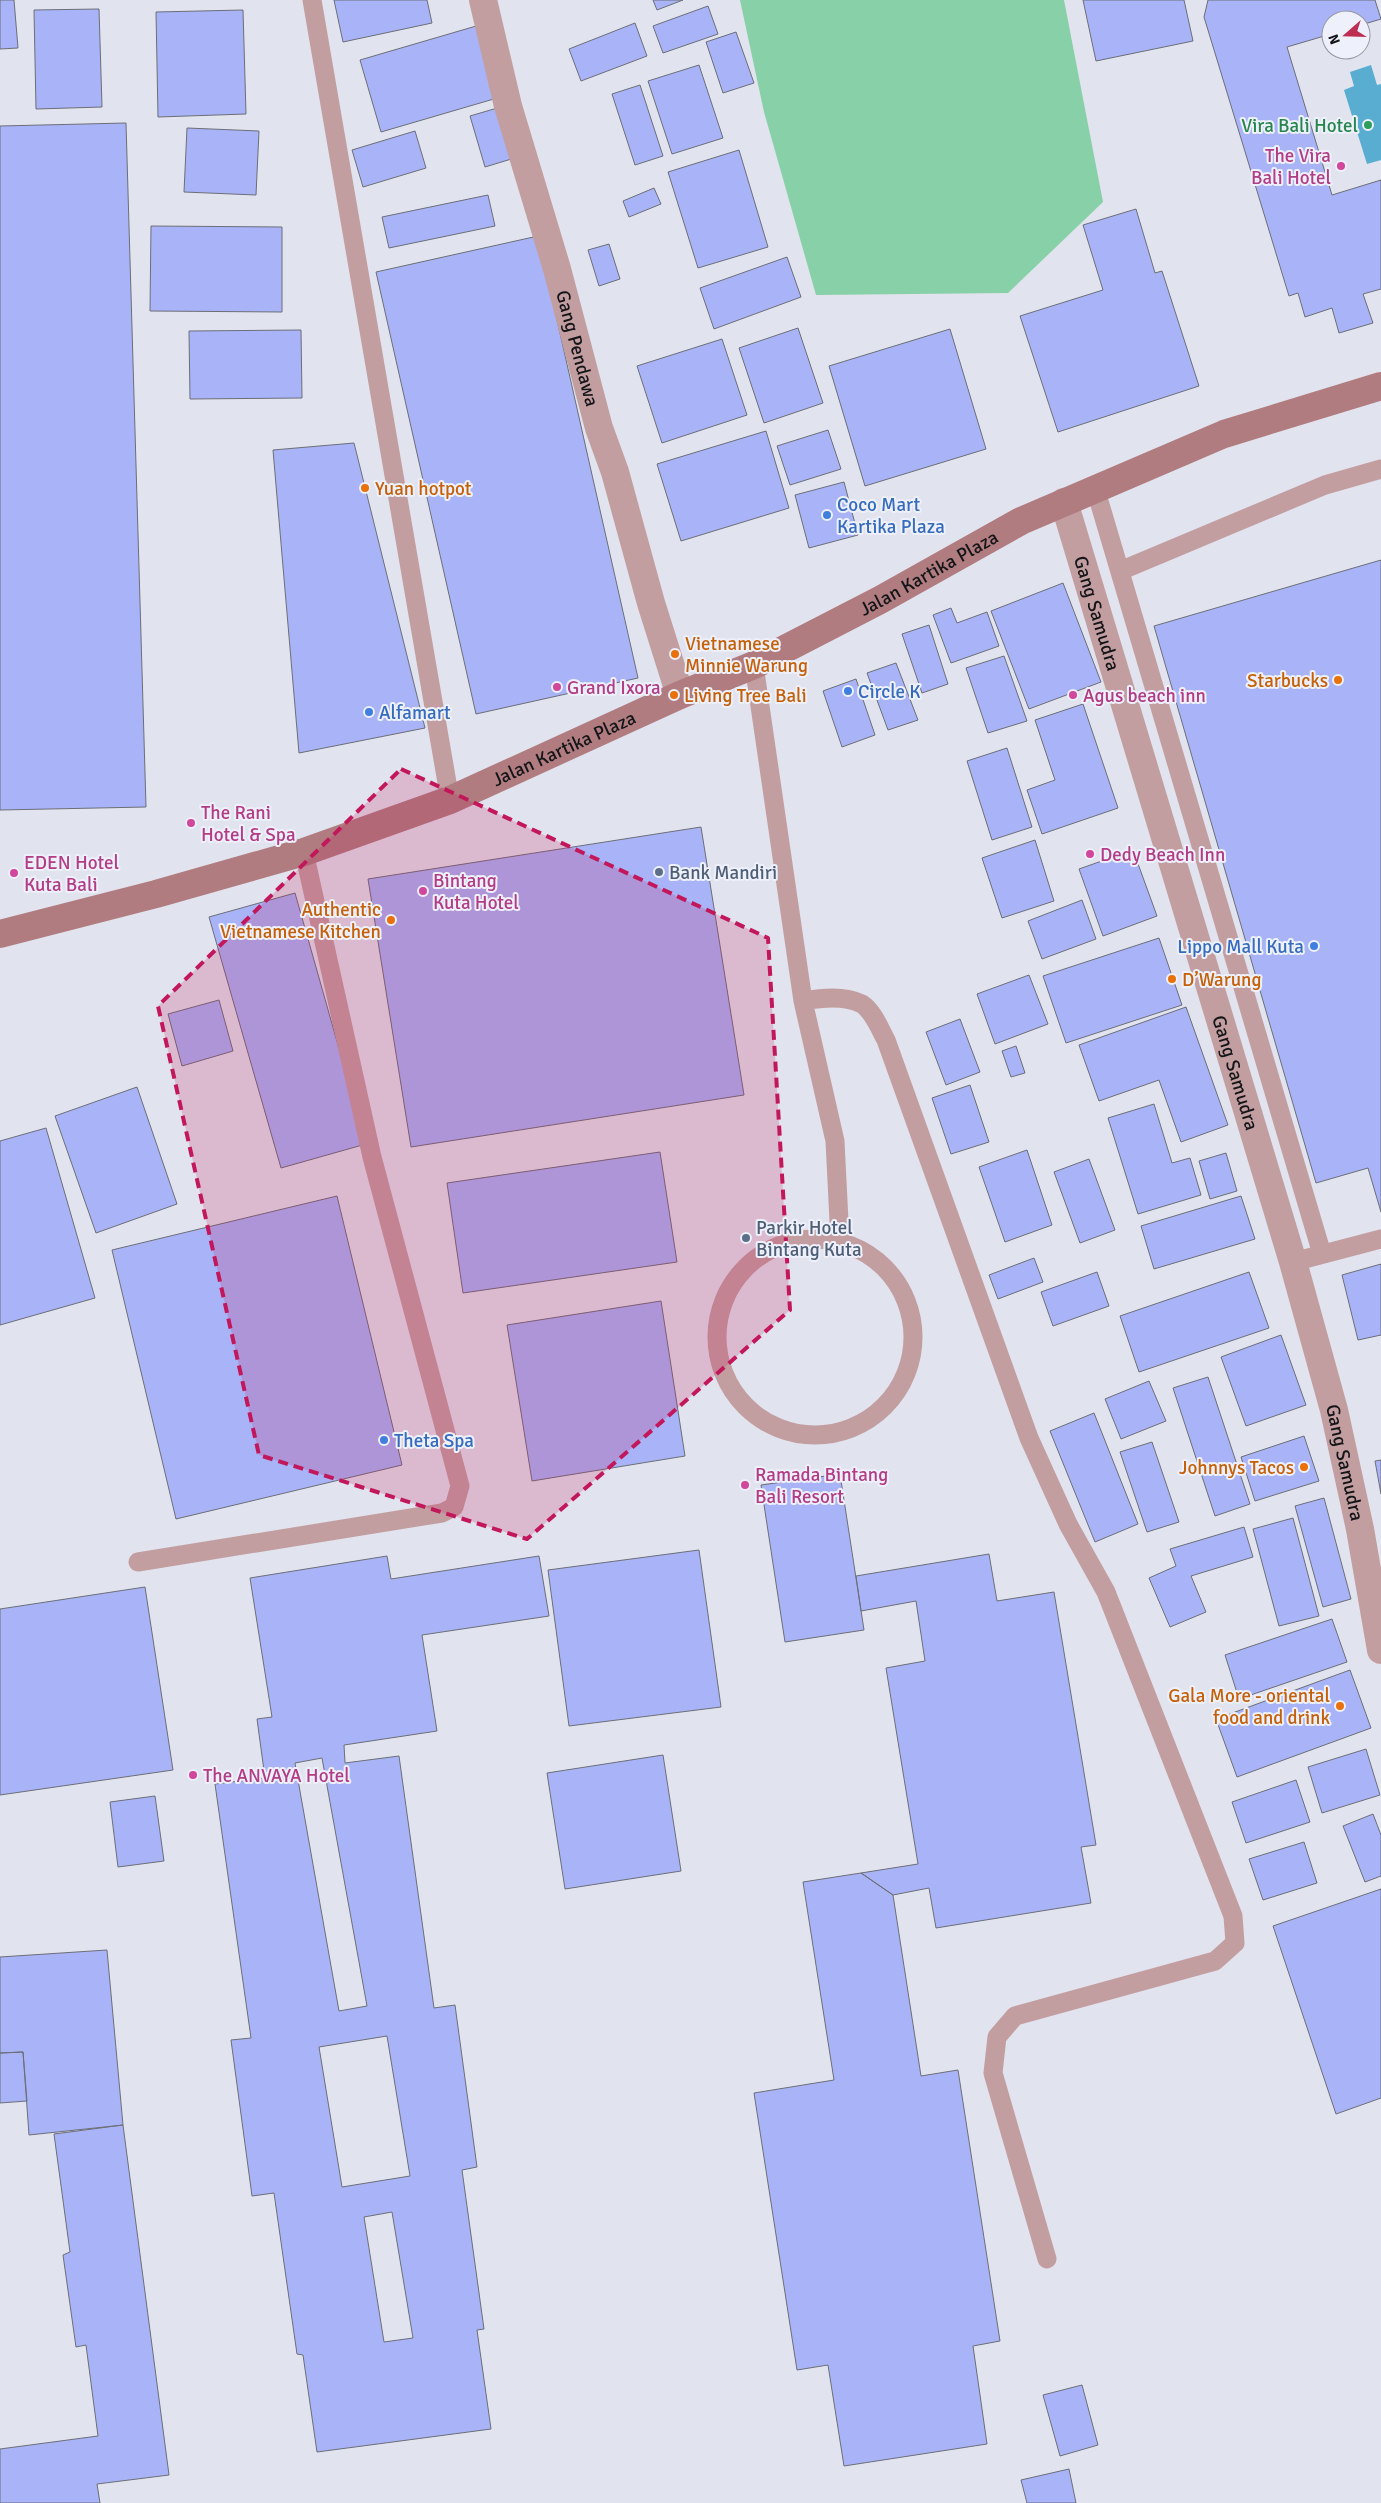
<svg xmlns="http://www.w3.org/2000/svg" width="1381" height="2503" viewBox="0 0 1381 2503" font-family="Signika,sans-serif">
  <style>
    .green { fill: #88d0a7 }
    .water { fill: #58add0 }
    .building { fill: #a9b4f8; stroke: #6c6e77; fill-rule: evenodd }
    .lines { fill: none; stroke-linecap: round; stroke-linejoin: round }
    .lane { stroke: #c39ea0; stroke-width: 19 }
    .street { stroke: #c39ea0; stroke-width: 28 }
    .secondary { stroke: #b07c7f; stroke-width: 28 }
    .marked { fill: #c2185b; fill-opacity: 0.2; stroke: #c2185b; stroke-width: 4; stroke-dasharray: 10 6; stroke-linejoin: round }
    .leisure-dot { fill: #2e9e5b; stroke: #eef0fc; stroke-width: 2 }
    .hotel-dot { fill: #d1479c; stroke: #eef0fc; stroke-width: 2 }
    .food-dot { fill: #e8710a; stroke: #eef0fc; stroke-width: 2 }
    .shop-dot { fill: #3f7fe0; stroke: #eef0fc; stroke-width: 2 }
    .service-dot { fill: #5c6f8a; stroke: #eef0fc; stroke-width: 2 }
    .labels { text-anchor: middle; stroke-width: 4; stroke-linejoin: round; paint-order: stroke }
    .leisure-label { font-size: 19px; fill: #27864d; stroke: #eef0fc; text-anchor: end }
    .hotel-label { font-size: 19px; fill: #b23c85; stroke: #eef0fc; text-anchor: start }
    .street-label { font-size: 19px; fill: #141519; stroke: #eef0fc }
    .food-label { font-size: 19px; fill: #c56008; stroke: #eef0fc; text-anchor: start }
    .shop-label { font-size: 19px; fill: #366cbe; stroke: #eef0fc; text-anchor: start }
    .service-label { font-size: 19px; fill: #4e5e75; stroke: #eef0fc; text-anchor: start }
  </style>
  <rect width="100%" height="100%" fill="#e1e3ee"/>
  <!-- green -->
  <path class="green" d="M740 0H1064L1103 202 1008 293 816 295 764 112Z"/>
  <!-- water -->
  <path class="water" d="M1371 65 1377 85 1381 84V160L1367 164 1344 90 1354 86 1350 72Z"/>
  <!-- building -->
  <path class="building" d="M0 0H14L18 48 0 49Z
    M334 0H427L432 23 343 42Z
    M653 0H683L657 10Z
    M1083 0H1184L1193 41 1096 61Z
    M1208 0H1375L1381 19 1361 25V20H1331V34L1287 47 1332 195 1381 180V289L1363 294 1373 323 1339 333 1332 308 1305 317 1298 293 1289 296 1204 17Z
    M708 6 718 34 663 53 653 26Z
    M99 9 102 107 36 109 34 10Z
    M243 10 246 114 158 117 156 12Z
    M635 23 647 56 581 81 569 49Z
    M483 24 504 96 381 132 360 60Z
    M736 32 754 83 723 93 706 42Z
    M699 65 723 138 672 154 648 81Z
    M640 85 663 156 635 165 612 94Z
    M504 106 518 157 485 167 470 116Z
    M126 123 146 807 0 810V126Z
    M187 128 259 131 256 195 184 192Z
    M415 131 426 168 363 187 352 150Z
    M739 150 768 247 698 268 668 172Z
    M654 188 661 204 629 217 623 201Z
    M488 195 495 226 389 248 382 217Z
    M1136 209 1155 273 1162 271 1199 386 1058 432 1020 316 1103 290 1083 225Z
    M151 226 282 227V312L150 311Z
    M538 236 638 678 476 714 376 272Z
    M609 244 620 279 599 286 588 250Z
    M787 257 801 297 714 329 700 288Z
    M798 328 823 403 764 423 739 348Z
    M950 329 986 449 865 486 829 366Z
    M301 330 302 398 190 399 189 331Z
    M722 339 747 415 662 443 637 366Z
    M828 430 841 469 790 485 777 446Z
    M766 431 789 508 681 541 657 464Z
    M354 443 425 728 299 753 273 450Z
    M844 482 858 535 809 548 795 495Z
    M1381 560V1212L1368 1168 1316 1183 1154 626Z
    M1063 583 1101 682 1029 709 991 611Z
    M951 608 957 623 987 612 999 646 951 663 933 615Z
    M929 625 948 684 922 693 902 634Z
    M1004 656 1027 721 988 733 966 668Z
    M896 663 918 720 888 730 867 673Z
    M856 679 875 735 842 747 823 691Z
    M1083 704 1118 808 1042 834 1027 790 1055 780 1035 720Z
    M1007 748 1032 827 992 840 967 761Z
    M701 827 744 1095 411 1147 368 879Z
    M1035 840 1054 901 1002 918 982 858Z
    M1133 850 1157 916 1103 936 1079 869Z
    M295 893 366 1144 281 1168 209 917Z
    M1082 900 1096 939 1042 959 1028 921Z
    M1159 938 1182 1005 1066 1043 1043 976Z
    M1029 975 1048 1024 995 1044 977 994Z
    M219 1000 233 1051 182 1066 168 1014Z
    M1186 1007 1228 1125 1181 1142 1159 1080 1099 1101 1079 1045Z
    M960 1019 980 1072 946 1085 926 1032Z
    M1016 1046 1025 1073 1011 1077 1002 1051Z
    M970 1085 989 1142 951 1154 932 1098Z
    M137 1087 177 1204 96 1233 55 1116Z
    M1154 1104 1172 1163 1190 1158 1201 1195 1138 1214 1108 1118Z
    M46 1128 95 1298 0 1325V1141Z
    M1027 1150 1052 1225 1005 1242 979 1167Z
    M660 1152 677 1262 463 1293 447 1183Z
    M1226 1153 1237 1191 1210 1199 1199 1161Z
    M1089 1159 1115 1230 1080 1243 1054 1172Z
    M337 1196 402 1465 176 1519 112 1250Z
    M1241 1196 1255 1239 1154 1269 1141 1226Z
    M1034 1258 1043 1282 998 1299 989 1275Z
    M1381 1264V1335L1358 1340 1342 1275Z
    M1097 1272 1109 1306 1053 1326 1041 1292Z
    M1249 1272 1269 1328 1139 1372 1120 1316Z
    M661 1301 685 1456 532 1481 507 1325Z
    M1281 1335 1306 1405 1246 1426 1221 1357Z
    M1208 1377 1250 1504 1215 1516 1173 1388Z
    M1149 1381 1166 1421 1121 1439 1105 1399Z
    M1094 1413 1138 1524 1095 1542 1050 1431Z
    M1304 1436 1319 1481 1255 1501 1241 1457Z
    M1152 1442 1179 1522 1147 1532 1120 1452Z
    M1381 1460V1494L1375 1461Z
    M840 1474 864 1630 785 1642 761 1485Z
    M1324 1498 1351 1599 1323 1607 1295 1506Z
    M1293 1518 1319 1616 1279 1626 1253 1529Z
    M1244 1527 1253 1557 1191 1576 1206 1612 1170 1627 1149 1578 1176 1566 1170 1549Z
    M699 1550 721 1707 569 1726 548 1570Z
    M989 1554 997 1601 1054 1592 1096 1845 1081 1847 1091 1903 936 1928 929 1888 893 1895 861 1873 918 1864 886 1668 925 1661 916 1601 861 1611 856 1576Z
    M387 1556 391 1579 539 1556 549 1616 422 1635 437 1731 344 1745 345 1763 399 1756 434 2008 455 2005 477 2167 462 2170 484 2329 477 2330 491 2429 317 2452 303 2355 297 2354 274 2193 252 2196 231 2040 251 2038 215 1784 265 1778 257 1719 272 1717 250 1578ZM322 1758 367 2006 339 2011 295 1763ZM387 2036 410 2176 342 2187 319 2047ZM392 2212 413 2338 384 2342 364 2217Z
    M145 1587 173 1770 0 1795V1609Z
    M1332 1619 1347 1662 1239 1699 1225 1655Z
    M1350 1670 1371 1728 1237 1777 1216 1719Z
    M1366 1749 1380 1795 1322 1813 1308 1767Z
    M663 1755 681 1871 565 1889 547 1773Z
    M1296 1780 1310 1822 1246 1843 1232 1802Z
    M155 1796 164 1861 118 1867 110 1802Z
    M1373 1814 1381 1835V1876L1365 1882 1343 1826Z
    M1304 1842 1317 1883 1263 1900 1249 1859Z
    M861 1873 893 1895 921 2076 958 2070 1000 2341 973 2346 987 2444 844 2466 828 2365 797 2370 754 2093 834 2080 803 1882Z
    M1381 1889V2098L1336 2114 1273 1926Z
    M107 1950 123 2125 29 2135 23 2052 0 2053V1957Z
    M23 2052 27 2101 0 2103V2053Z
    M123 2125 169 2475 97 2484 100 2503H0V2449L98 2436 86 2345 76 2347 63 2255 70 2252 54 2134Z
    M1082 2385 1098 2445 1060 2456 1043 2395Z
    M1069 2469 1076 2503H1027L1021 2480Z"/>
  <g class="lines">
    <!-- lane -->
    <path class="lane" d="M312 0 450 800
      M1096 491 1322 1254
      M1120 571 1325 485 1381 469
      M754 665 803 1001 835 1141 840 1241
      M803 1001C821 998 844 995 862 1004 873 1011 880 1029 886 1040L1029 1438 1068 1524 1106 1592 1233 1916 1235 1943 1215 1961 1015 2016 997 2037 993 2073 1047 2259
      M717 1337a98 98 0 1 1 196 0a98 98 0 1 1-196 0Z
      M1293 1262 1381 1239
      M138 1562 442 1513 454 1507 460 1486 372 1157 304 852"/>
    <!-- street -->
    <g class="street">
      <path id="s1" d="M483 0 508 106 557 269 599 428 615 472 651 603 680 695"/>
      <path id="s2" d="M1064 502 1293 1262 1334 1410 1360 1529 1381 1650"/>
    </g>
    <!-- secondary -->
    <path class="secondary" id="s3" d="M0 934 156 894 304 852 450 800 680 695 754 665 880 600 1021 521 1224 434 1381 386"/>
  </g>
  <!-- marked area -->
  <path class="marked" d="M401 769 768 938 790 1310 527 1539 259 1455 158 1006Z"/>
  <!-- markers -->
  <circle class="leisure-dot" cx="1368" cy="125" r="5"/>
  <g class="hotel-dot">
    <circle cx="1341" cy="166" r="5"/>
    <circle cx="557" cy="687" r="5"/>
    <circle cx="1073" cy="695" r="5"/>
    <circle cx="191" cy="823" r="5"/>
    <circle cx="1090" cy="854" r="5"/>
    <circle cx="14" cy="873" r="5"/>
    <circle cx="423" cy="891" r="5"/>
    <circle cx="745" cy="1485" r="5"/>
    <circle cx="193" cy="1775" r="5"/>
  </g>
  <g class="food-dot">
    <circle cx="365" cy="488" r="5"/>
    <circle cx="675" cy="654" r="5"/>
    <circle cx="1338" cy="680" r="5"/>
    <circle cx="674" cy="695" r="5"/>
    <circle cx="391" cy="920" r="5"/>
    <circle cx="1172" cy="979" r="5"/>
    <circle cx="1304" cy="1467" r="5"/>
    <circle cx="1340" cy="1706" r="5"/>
  </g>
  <g class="shop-dot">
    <circle cx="827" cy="515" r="5"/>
    <circle cx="848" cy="691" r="5"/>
    <circle cx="369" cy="712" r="5"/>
    <circle cx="1314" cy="946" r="5"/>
    <circle cx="384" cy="1440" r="5"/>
  </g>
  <g class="service-dot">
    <circle cx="659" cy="872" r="5"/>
    <circle cx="746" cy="1238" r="5"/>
  </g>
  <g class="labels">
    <!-- leisure labels -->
    <g class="leisure-label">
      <text x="1358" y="132">Vira Bali Hotel</text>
    </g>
    <!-- hotel labels -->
    <g class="hotel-label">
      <text x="1331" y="162" text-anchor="end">The Vira<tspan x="1331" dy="22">Bali Hotel</tspan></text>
      <text x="567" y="694">Grand Ixora</text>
      <text x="1083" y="702">Agus beach inn</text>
      <text x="201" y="819">The Rani<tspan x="201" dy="22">Hotel &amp; Spa</tspan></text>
      <text x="1100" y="861">Dedy Beach Inn</text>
      <text x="24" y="869">EDEN Hotel<tspan x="24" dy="22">Kuta Bali</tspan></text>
      <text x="433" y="887">Bintang<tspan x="433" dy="22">Kuta Hotel</tspan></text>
      <text x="755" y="1481">Ramada Bintang<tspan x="755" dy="22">Bali Resort</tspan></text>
      <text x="203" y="1782">The ANVAYA Hotel</text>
    </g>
    <!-- street labels -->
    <g class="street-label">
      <text dy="7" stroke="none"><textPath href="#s1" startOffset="361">Gang Pendawa</textPath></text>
      <text dy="7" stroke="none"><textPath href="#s3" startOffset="1000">Jalan Kartika Plaza</textPath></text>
      <text dy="7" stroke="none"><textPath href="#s2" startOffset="116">Gang Samudra</textPath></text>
      <text dy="7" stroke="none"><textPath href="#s3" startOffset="595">Jalan Kartika Plaza</textPath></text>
      <text dy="7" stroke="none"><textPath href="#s2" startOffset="596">Gang Samudra</textPath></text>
      <text dy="7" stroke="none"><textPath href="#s2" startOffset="1001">Gang Samudra</textPath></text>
    </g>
    <!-- food labels -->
    <g class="food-label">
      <text x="375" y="495">Yuan hotpot</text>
      <text x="685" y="650">Vietnamese<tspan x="685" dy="22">Minnie Warung</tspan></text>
      <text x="1328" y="687" text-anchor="end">Starbucks</text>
      <text x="684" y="702">Living Tree Bali</text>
      <text x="381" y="916" text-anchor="end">Authentic<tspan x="381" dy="22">Vietnamese Kitchen</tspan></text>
      <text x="1182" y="986">D’Warung</text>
      <text x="1294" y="1474" text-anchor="end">Johnnys Tacos</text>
      <text x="1330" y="1702" text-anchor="end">Gala More - oriental<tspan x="1330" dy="22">food and drink</tspan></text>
    </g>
    <!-- shop labels -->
    <g class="shop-label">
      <text x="837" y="511">Coco Mart<tspan x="837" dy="22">Kartika Plaza</tspan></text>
      <text x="858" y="698">Circle K</text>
      <text x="379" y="719">Alfamart</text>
      <text x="1304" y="953" text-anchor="end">Lippo Mall Kuta</text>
      <text x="394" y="1447">Theta Spa</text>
    </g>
    <!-- service labels -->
    <g class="service-label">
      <text x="669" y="879">Bank Mandiri</text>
      <text x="756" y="1234">Parkir Hotel<tspan x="756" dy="22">Bintang Kuta</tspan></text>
    </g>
  </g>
  <!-- north arrow -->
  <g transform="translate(1346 35) rotate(250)"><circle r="24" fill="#eef0fc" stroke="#9798a1"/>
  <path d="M0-4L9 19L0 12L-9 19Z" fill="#be2e53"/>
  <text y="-8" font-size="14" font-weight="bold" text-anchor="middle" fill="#141519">N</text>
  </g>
</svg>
